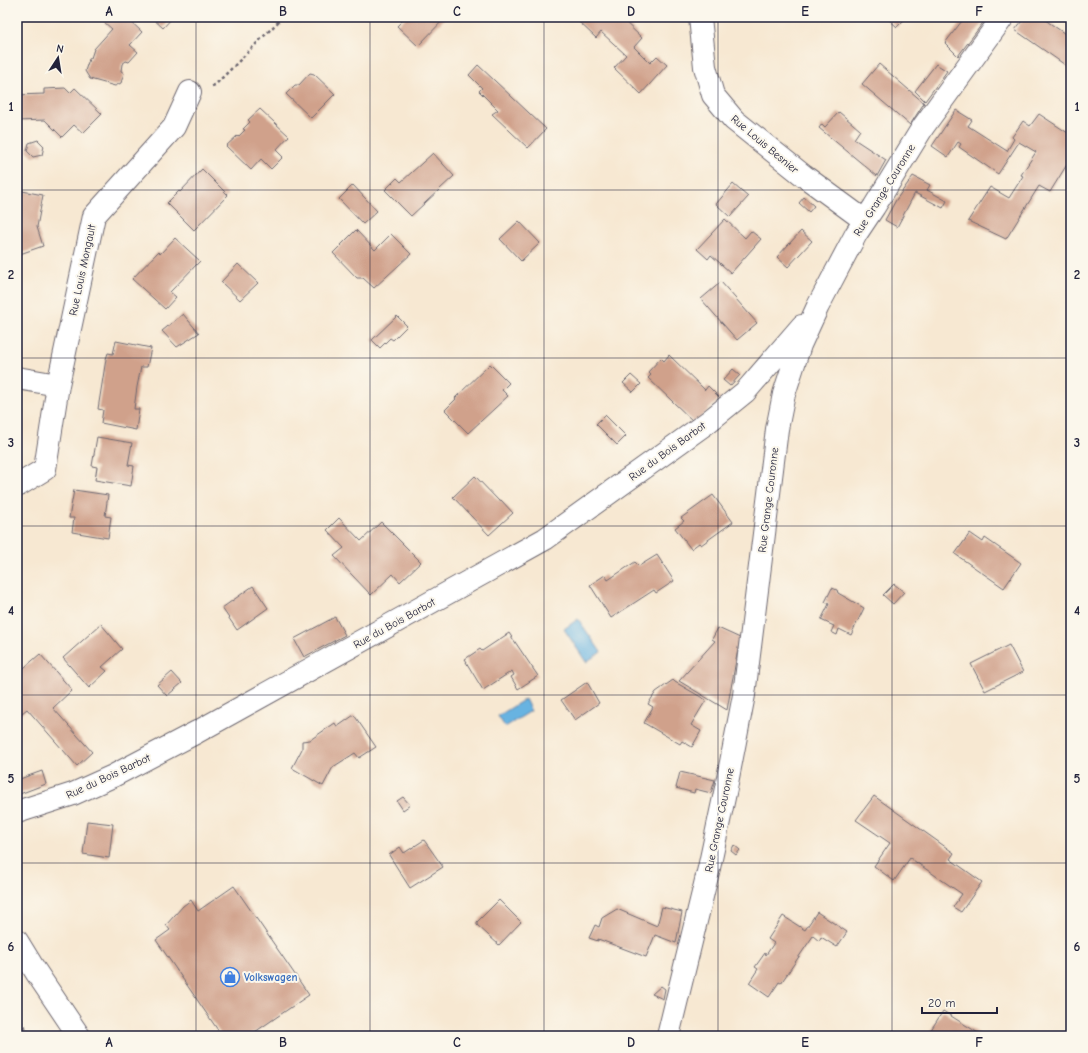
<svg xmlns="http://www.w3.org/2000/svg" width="1088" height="1053" viewBox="0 0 1088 1053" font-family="'Comic Neue',sans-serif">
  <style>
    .water { fill: #68b3e1; stroke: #456a8e }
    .building { fill: #d0a18b }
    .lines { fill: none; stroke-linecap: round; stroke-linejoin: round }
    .minor-casing { stroke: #6d6770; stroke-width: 24 }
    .path { stroke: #6d6770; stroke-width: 2.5; stroke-dasharray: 3 3; stroke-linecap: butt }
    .minor { stroke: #fff; stroke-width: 22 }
    .grid { fill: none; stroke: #22223b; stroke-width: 1; stroke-opacity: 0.55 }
    .labels { text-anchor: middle; stroke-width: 4; stroke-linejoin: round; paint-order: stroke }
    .street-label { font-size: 11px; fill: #22223b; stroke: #fbf7ec }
    .shop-label { font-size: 11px; font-weight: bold; fill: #366cbe; stroke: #fbf7ec; text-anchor: start }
    .neatline { fill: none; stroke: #22223b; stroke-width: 1.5 }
    .grid-label { font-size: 13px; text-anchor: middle; font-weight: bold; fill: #22223b }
  </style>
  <rect width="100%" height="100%" fill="#fbf7ec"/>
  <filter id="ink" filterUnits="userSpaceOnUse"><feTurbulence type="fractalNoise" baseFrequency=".025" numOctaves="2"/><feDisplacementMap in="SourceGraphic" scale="8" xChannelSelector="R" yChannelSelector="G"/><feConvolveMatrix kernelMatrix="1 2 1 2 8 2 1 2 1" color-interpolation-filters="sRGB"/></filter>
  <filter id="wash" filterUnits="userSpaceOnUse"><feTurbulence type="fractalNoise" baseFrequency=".012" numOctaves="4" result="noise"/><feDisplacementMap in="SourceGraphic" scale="16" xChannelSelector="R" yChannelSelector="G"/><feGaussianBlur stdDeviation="0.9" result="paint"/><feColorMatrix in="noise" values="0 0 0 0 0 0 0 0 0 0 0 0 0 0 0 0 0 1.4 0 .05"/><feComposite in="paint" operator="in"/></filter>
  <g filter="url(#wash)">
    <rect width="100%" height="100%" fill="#f7e8d2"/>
    <!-- water -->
    <path class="water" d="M578 619 601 652 586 662 564 629Z
      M525 699 531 711 505 727 498 716Z"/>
    <g id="blocks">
      <!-- building -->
      <path class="building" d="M108 17H126L142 32 130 45 138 52 129 62 126 61 122 64 121 71 124 73 121 83 115 86 90 79 85 71 89 59 91 58 94 49 112 29 104 22Z
        M151 17H173L163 28Z
        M406 17H446L418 46 397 26Z
        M580 17H620L642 38 634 47 650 63 657 56 667 65 641 94 614 68 626 55 601 32 596 38 577 20Z
        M886 17H907L897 27Z
        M965 17H982L985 20 958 56 945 43Z
        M1025 17H1041L1071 38V69L1015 30Z
        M879 64 924 103 910 125 862 84Z
        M936 64 947 71 925 101 915 91Z
        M478 65 546 129 528 148 492 114 498 110 479 91 482 88 469 75Z
        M310 73 314 74 335 94 311 118 286 94 295 85H299Z
        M65 88 70 93 75 88 102 114 83 133 74 125 62 137 45 120 17 121V95L44 94V89Z
        M260 109 289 136 276 150 283 157 271 169 261 159 251 170 226 146 237 136 238 137 245 130 243 129 250 122 248 120Z
        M956 110 972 120 968 126 1007 151 1014 139 1012 137 1023 121 1030 126 1039 114 1071 135V158L1050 192 1039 186 1006 239 968 221 990 187 1009 198 1023 176 1021 175 1036 152 1019 142 998 174 959 147 961 144 958 142 948 157 932 146Z
        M839 112 860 130 854 139 886 160 877 176 819 128 822 124 825 127Z
        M38 140 44 146 42 155 33 157 27 151 29 143Z
        M433 153 454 176 411 216 385 190 397 178 401 182Z
        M202 169 228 195 194 230 167 203 179 191 180 192Z
        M913 176 930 185 927 190 947 201 943 208 915 193 897 227 885 220 896 200Z
        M733 184 748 197 730 217 716 204Z
        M353 185 377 211 363 224 339 199Z
        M17 190 43 195 37 227 43 246 17 255Z
        M804 197 814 206 809 212 799 203Z
        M725 219 745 238 751 231 761 239 731 273 711 255 708 259 697 249Z
        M519 221 540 243 521 261 500 239Z
        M356 230 375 250 391 234 411 254 374 288 363 278H357L333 253Z
        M801 231 812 241 788 267 777 257Z
        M175 238 200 261 170 292 176 297 165 309 132 279 158 252 160 254Z
        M238 264 258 283 240 300 221 282Z
        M721 282 757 323 737 340 701 299Z
        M183 314 199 333 177 347 162 331Z
        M397 316 407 326 393 340 390 338 380 348 372 340Z
        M116 341 151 348 147 367H141L137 387 134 409H139L136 430 101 423 103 410 98 409 106 359 108 353 113 354Z
        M669 355 705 390 708 386 720 398 695 423 648 378 651 375 648 372 661 358 664 361Z
        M490 364 509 383 502 390 508 396 468 433 445 410 456 399 455 398Z
        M733 369 740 375 730 386 723 380Z
        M631 375 641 384 633 392 623 383Z
        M605 415 626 436 617 445 596 424Z
        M97 437 132 443 128 465 134 466 131 486 95 480 97 467 92 466Z
        M475 476 499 501 501 500 513 513 489 535 453 497Z
        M74 490 108 495 105 516 111 517 108 538 72 532 74 518H69Z
        M713 495 733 522 701 545 699 543 691 549 675 528 684 521 681 518Z
        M339 518 361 541 381 522 421 562 400 582 393 574 371 595 334 556 344 548 327 530Z
        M970 533 983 542 985 538 1021 563 1004 588 955 554Z
        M657 555 674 581 656 593 654 590 611 618 590 585 605 575 608 580 635 562 639 566Z
        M894 584 904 592 893 604 883 595Z
        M253 586 268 608 237 630 222 608Z
        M832 588 837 590 838 593 864 608 851 635 839 629 837 635 831 632 834 626 821 620 829 604 825 602Z
        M335 617 345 635 304 657 294 639Z
        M101 624 122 649 102 667 107 671 89 688 63 658Z
        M718 628 740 638 727 710 679 681 715 641 712 639Z
        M509 633 538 676 518 689 511 677 514 675 512 671 483 690 466 662H467L465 659 480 649 482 651Z
        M1009 645 1023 672 985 691 971 664Z
        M40 654 72 690 53 708 92 752 77 766 27 709 17 717V674Z
        M172 672 182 683 167 696 157 685Z
        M673 680 675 682 706 700 691 725 701 731 692 747 682 741 680 744 644 723 653 707 648 704 656 692Z
        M587 682 599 703 575 720 561 700Z
        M354 715 376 747 359 758 355 753 333 767 323 786 292 768 302 749V741L310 740 335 723 337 727Z
        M42 771 46 784 17 795V780Z
        M680 772 715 780 711 793 695 789 694 793 676 788Z
        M874 796 954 853 950 859 982 882 961 912 953 907 962 894 910 858 894 881 874 866 890 843 856 820Z
        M403 797 410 805 403 810 397 801Z
        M87 821 113 824 109 858 83 854Z
        M424 840 443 867 410 888 389 855 400 847 404 853Z
        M734 845 740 850 736 855 731 851Z
        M234 886 309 995 249 1036H222L156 940 170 930 166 925 183 906 191 900 198 911Z
        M499 900 521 922 499 945 477 925V922Z
        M662 907 682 912 676 943 655 935 646 957 598 939V941L589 938 595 925 599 927 602 918 617 909 657 926Z
        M817 912 847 932 837 947 821 937 819 941 813 936 781 983 779 982 769 997 749 983 758 969 755 967 765 953 766 955 774 943 768 939 783 916 805 930Z
        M661 986 665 989 663 999 652 994Z
        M943 1011 983 1036H927Z"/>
    </g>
  </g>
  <g filter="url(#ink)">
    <use href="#blocks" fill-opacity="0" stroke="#6d6770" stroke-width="1"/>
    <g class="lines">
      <!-- minor casing -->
      <g class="minor-casing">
        <path id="minor" d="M700 17 705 67 713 95 734 120 804 176 864 220
          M17 378 58 385 94 216 174 127 190 92
          M17 486 45 469 58 385
          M17 812 73 794 113 776 197 732 545 539 708 422 745 392 802 326
          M17 941 36 972 79 1036
          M668 1036 709 868 726 788 744 695 777 429 784 394 800 345 818 306 856 234 874 207 923 127 1003 17"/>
      </g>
      <!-- path -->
      <path class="path" d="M212 86 215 85 283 17
        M17 1016 31 1036"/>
      <!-- minor -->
      <use href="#minor" class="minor"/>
    </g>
  </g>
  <!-- grid -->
  <path class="grid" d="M196 17V1036M370 17V1036M544 17V1036M718 17V1036M892 17V1036M17 190H1071M17 358H1071M17 526H1071M17 695H1071M17 863H1071"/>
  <!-- icons -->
  <defs>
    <g id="shop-ring" transform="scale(1)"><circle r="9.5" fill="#fbf7ec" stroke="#3f7fe0" stroke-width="1.5"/><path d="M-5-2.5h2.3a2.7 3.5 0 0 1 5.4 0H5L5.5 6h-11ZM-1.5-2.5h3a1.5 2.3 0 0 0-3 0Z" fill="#3f7fe0"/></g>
  </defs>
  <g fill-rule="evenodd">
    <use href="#shop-ring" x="230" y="977"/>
  </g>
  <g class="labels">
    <!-- street labels -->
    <g class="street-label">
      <text transform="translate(765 144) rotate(40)" y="4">Rue Louis Besnier</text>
      <text transform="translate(884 190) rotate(-58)" y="4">Rue Grange Couronne</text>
      <text transform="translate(82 270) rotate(-78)" y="4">Rue Louis Mongault</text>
      <text transform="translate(667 451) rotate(-36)" y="4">Rue du Bois Barbot</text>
      <text transform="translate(768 500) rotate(-83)" y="4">Rue Grange Couronne</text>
      <text transform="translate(394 623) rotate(-29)" y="4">Rue du Bois Barbot</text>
      <text transform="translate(108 776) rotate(-25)" y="4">Rue du Bois Barbot</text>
      <text transform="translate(719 820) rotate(-78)" y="4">Rue Grange Couronne</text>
    </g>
    <!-- shop labels -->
    <g class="shop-label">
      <text x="244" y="981">Volkswagen</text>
    </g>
  </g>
  <!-- margin -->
  <rect width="1088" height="1053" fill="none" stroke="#fbf7ec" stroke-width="44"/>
  <!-- north arrow -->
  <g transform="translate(58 58) rotate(12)" stroke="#fbf7ec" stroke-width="3" paint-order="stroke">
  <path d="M0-3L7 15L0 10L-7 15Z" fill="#22223b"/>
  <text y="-6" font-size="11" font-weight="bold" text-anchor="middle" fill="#22223b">N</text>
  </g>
  <!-- scale -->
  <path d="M922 1007v6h75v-6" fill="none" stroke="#22223b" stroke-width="2"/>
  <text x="928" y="1007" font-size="12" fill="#22223b" stroke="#fbf7ec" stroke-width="3" paint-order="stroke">20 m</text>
  <rect x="22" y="22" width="1044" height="1009" class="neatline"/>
  <g class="grid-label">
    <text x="109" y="16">A</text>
    <text x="283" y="16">B</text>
    <text x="457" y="16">C</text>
    <text x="631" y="16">D</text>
    <text x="805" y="16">E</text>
    <text x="979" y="16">F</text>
    <text x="11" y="111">1</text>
    <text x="1077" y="111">1</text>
    <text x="11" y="279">2</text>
    <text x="1077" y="279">2</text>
    <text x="11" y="447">3</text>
    <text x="1077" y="447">3</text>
    <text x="11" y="615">4</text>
    <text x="1077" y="615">4</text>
    <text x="11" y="783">5</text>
    <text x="1077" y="783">5</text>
    <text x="11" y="951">6</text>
    <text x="1077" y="951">6</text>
    <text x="109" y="1047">A</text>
    <text x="283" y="1047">B</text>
    <text x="457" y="1047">C</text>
    <text x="631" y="1047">D</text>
    <text x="805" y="1047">E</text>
    <text x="979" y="1047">F</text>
  </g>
</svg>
